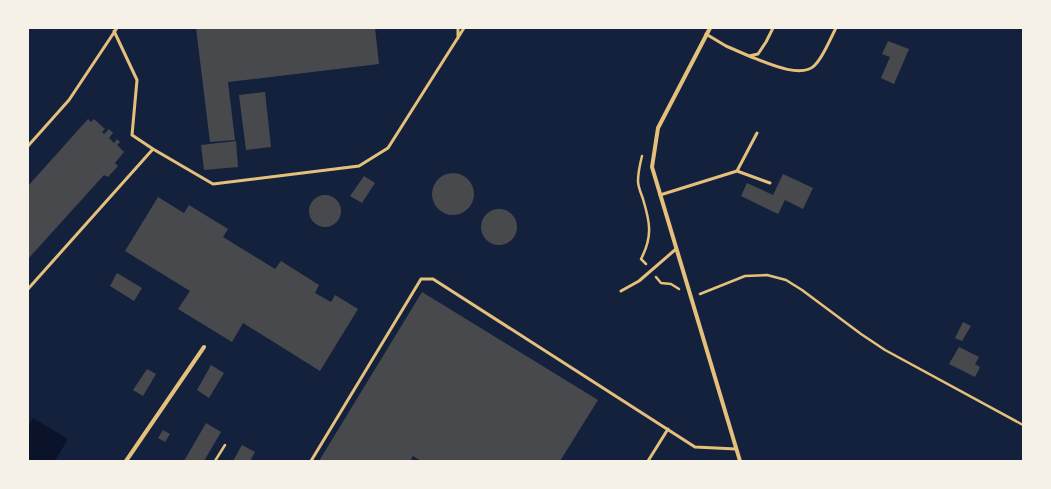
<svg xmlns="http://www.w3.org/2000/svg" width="1051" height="489" viewBox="0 0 1051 489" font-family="Commissioner,sans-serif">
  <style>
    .water { fill: #0b132b }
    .building { fill: #48494c }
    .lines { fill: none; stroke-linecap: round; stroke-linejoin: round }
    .path { stroke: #e5c07b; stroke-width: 2.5 }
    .service { stroke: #e5c07b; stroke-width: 3 }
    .minor { stroke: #e5c07b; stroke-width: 4 }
  </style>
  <rect width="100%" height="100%" fill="#14213d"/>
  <!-- water -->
  <path class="water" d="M33 418 68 439 55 461H28V427Z"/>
  <!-- building -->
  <path class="building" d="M196 28H375L379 64 228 82 235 140 210 142Z
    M888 41 909 49 894 84 881 78 890 57 882 54Z
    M265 92 271 147 246 150 239 95Z
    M88 119 91 122 94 119 105 129 102 132 104 134 109 129 113 133 109 138 114 143 117 139 120 142 117 145 124 152 115 163 118 166 108 177 104 175 28 259V186Z
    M236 141 238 167 204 170 201 145Z
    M432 194a21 21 0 1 1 42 0a21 21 0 1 1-42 0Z
    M783 174 813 188 803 209 785 200 778 214 741 196 747 183 773 195Z
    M364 176 375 183 362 203 350 196Z
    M309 211a16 16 0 1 1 32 0a16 16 0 1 1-32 0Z
    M158 197 184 213 189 205 228 229 223 237 275 269 281 261 319 285 315 293 331 302 335 295 358 309 320 371 243 323 232 342 178 309 190 291 125 251Z
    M481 227a18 18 0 1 1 36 0a18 18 0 1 1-36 0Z
    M117 273 142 288 134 301 110 286Z
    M422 292 598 400 560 461H421L413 456 410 461H319Z
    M963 322 971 326 962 341 955 338Z
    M959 347 979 357 975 364 980 367 975 377 949 364Z
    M211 365 224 373 209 398 197 390Z
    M147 369 156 374 143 396 133 390Z
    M206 423 221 432 204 461H184Z
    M163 430 170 434 165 442 158 438Z
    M242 445 255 452 250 461H233Z"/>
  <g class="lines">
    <!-- path -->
    <path class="path" d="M642 156C640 164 638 173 638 181 638 187 641 193 643 199 650 222 653 236 641 259L646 264
      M656 277 661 283 671 284 679 289
      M700 294 745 276 767 275 786 280 802 290 861 334 885 350 1023 425
      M215 461 225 445"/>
    <!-- service -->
    <path class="service" d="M458 28V38
      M114 31 137 80 132 135 153 149
      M706 34 726 46 749 56 758 54 766 42 773 28
      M749 56C765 62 800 79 814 66 823 58 830 39 836 28
      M28 146 69 100 117 28
      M737 171 757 133
      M660 195 737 171 770 183
      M28 289 153 149 213 184 359 166 388 148 464 28
      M621 291 639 281 676 249
      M311 461 421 279H433L695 447 736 449
      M648 461 668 429"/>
    <!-- minor -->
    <path class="minor" d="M710 28 658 128 652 167 740 461
      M126 461 204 347"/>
  </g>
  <!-- border -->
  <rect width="1051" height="489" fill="none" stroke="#f6f1e7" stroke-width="58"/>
</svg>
